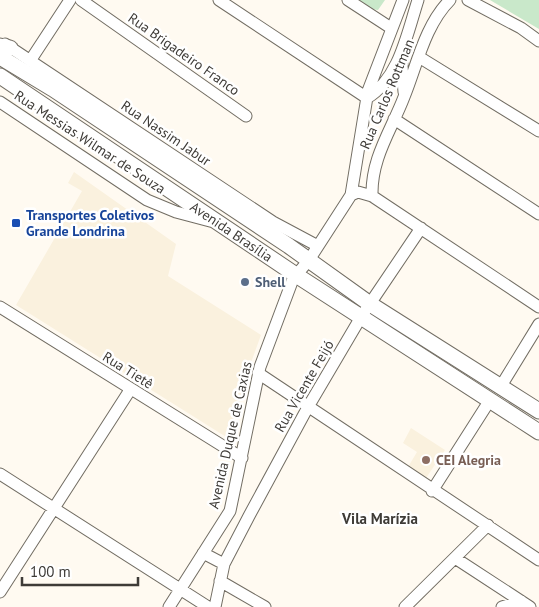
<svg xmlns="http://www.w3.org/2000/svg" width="539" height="607" viewBox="0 0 539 607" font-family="'PT Sans',sans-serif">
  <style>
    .built { fill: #faf1de }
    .green { fill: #c9e8ca }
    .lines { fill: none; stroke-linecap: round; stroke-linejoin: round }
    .minor-casing { stroke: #726d63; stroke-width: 13 }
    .highway-casing { stroke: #726d63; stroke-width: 17 }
    .minor { stroke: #fff; stroke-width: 11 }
    .highway { stroke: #fff; stroke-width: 15 }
    .transit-dot { fill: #1a4fb4; stroke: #fff; stroke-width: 2 }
    .service-dot { fill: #5c6f8a; stroke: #fff; stroke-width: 2 }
    .education-dot { fill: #8d6e63; stroke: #fff; stroke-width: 2 }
    .labels { text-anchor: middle; stroke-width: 5; stroke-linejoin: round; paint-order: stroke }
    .street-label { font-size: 14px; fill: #3e3b37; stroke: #fff }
    .transit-label { font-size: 14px; font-weight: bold; fill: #164399; stroke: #fff; text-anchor: start }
    .service-label { font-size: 14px; font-weight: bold; fill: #4e5e75; stroke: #fff; text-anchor: start }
    .education-label { font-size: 14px; font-weight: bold; fill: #785e54; stroke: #fff; text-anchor: start }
    .neighbourhood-label { font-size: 15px; font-weight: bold; fill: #3e3b37; stroke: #fff }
  </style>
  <rect width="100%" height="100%" fill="#fffaf1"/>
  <!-- built -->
  <path class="built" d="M74 172 176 244 168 276 261 335 244 382 231 440 16 305 82 191 68 183Z
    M411 428 445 450 426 478 408 467 417 452 403 443Z"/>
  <!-- green -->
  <path class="green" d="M359 0H385L378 10 371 9Z
    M490 0H539V29L495 3Z"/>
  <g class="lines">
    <!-- minor casing -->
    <g class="minor-casing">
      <path id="minor" d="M81 0 246 116
        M219 0 367 98
        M348 0 391 28
        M468 0 521 28 539 41
        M5 44 273 222 318 246
        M401 53 404 92
        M419 57 539 131
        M30 61 70 0
        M367 98C399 79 407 34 418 0
        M0 102 147 200 176 212 210 221
        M394 119 539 214
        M351 195 358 192 372 196 539 307
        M372 196C371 158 391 131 404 97 417 65 425 25 450 0
        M0 307 242 458
        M258 373 539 560
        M501 386 539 324
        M0 474 208 607
        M432 491 490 400
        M203 553 224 564
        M455 558 530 607
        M220 581 265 607
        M0 592 130 390
        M169 607 230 511 260 367 293 279 309 260 351 195 368 91 403 0
        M215 607 224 564 249 516 308 407 361 317 421 228
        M405 607 488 525
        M502 607 521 601"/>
    </g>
    <!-- highway casing -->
    <g class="highway-casing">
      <g id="highway">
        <path d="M0 46 10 48"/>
        <path d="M0 57 53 89 289 246 370 304 539 411"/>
        <path id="s1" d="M0 76 296 275 539 432"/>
      </g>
    </g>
    <!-- minor -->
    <use href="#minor" class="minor"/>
    <!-- highway -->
    <use href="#highway" class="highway"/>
  </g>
  <!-- markers -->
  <rect class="transit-dot" x="11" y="218" width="10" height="10" rx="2.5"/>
  <circle class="service-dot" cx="245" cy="282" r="5"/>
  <circle class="education-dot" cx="426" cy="460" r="5"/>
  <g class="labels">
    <!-- street labels -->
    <g class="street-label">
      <text transform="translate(184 54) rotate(35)" y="5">Rua Brigadeiro Franco</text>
      <text transform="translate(387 94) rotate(-67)" y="5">Rua Carlos Rottman</text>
      <text transform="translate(166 133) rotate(34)" y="5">Rua Nassim Jabur</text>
      <text transform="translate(90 142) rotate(33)" y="5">Rua Messias Wilmar de Souza</text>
      <text dy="5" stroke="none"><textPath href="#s1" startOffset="279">Avenida Brasília</textPath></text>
      <text transform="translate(128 370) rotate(32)" y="5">Rua Tietê</text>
      <text transform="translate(304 386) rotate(-60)" y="5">Rua Vicente Feijó</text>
      <text transform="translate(230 435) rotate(-77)" y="5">Avenida Duque de Caxias</text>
    </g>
    <!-- transit labels -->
    <g class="transit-label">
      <text x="26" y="220">Transportes Coletivos<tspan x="26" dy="16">Grande Londrina</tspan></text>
    </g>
    <!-- service labels -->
    <g class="service-label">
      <text x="255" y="287">Shell</text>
    </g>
    <!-- education labels -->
    <g class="education-label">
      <text x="436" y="465">CEI Alegria</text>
    </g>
    <!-- neighbourhood labels -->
    <g class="neighbourhood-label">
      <text x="380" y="524">Vila Marízia</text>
    </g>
  </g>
  <!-- scale -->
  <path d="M22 577v8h116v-8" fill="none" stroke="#3e3b37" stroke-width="2.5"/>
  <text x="30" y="577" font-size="15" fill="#3e3b37" stroke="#ffffff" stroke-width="4" paint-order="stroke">100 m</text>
</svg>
